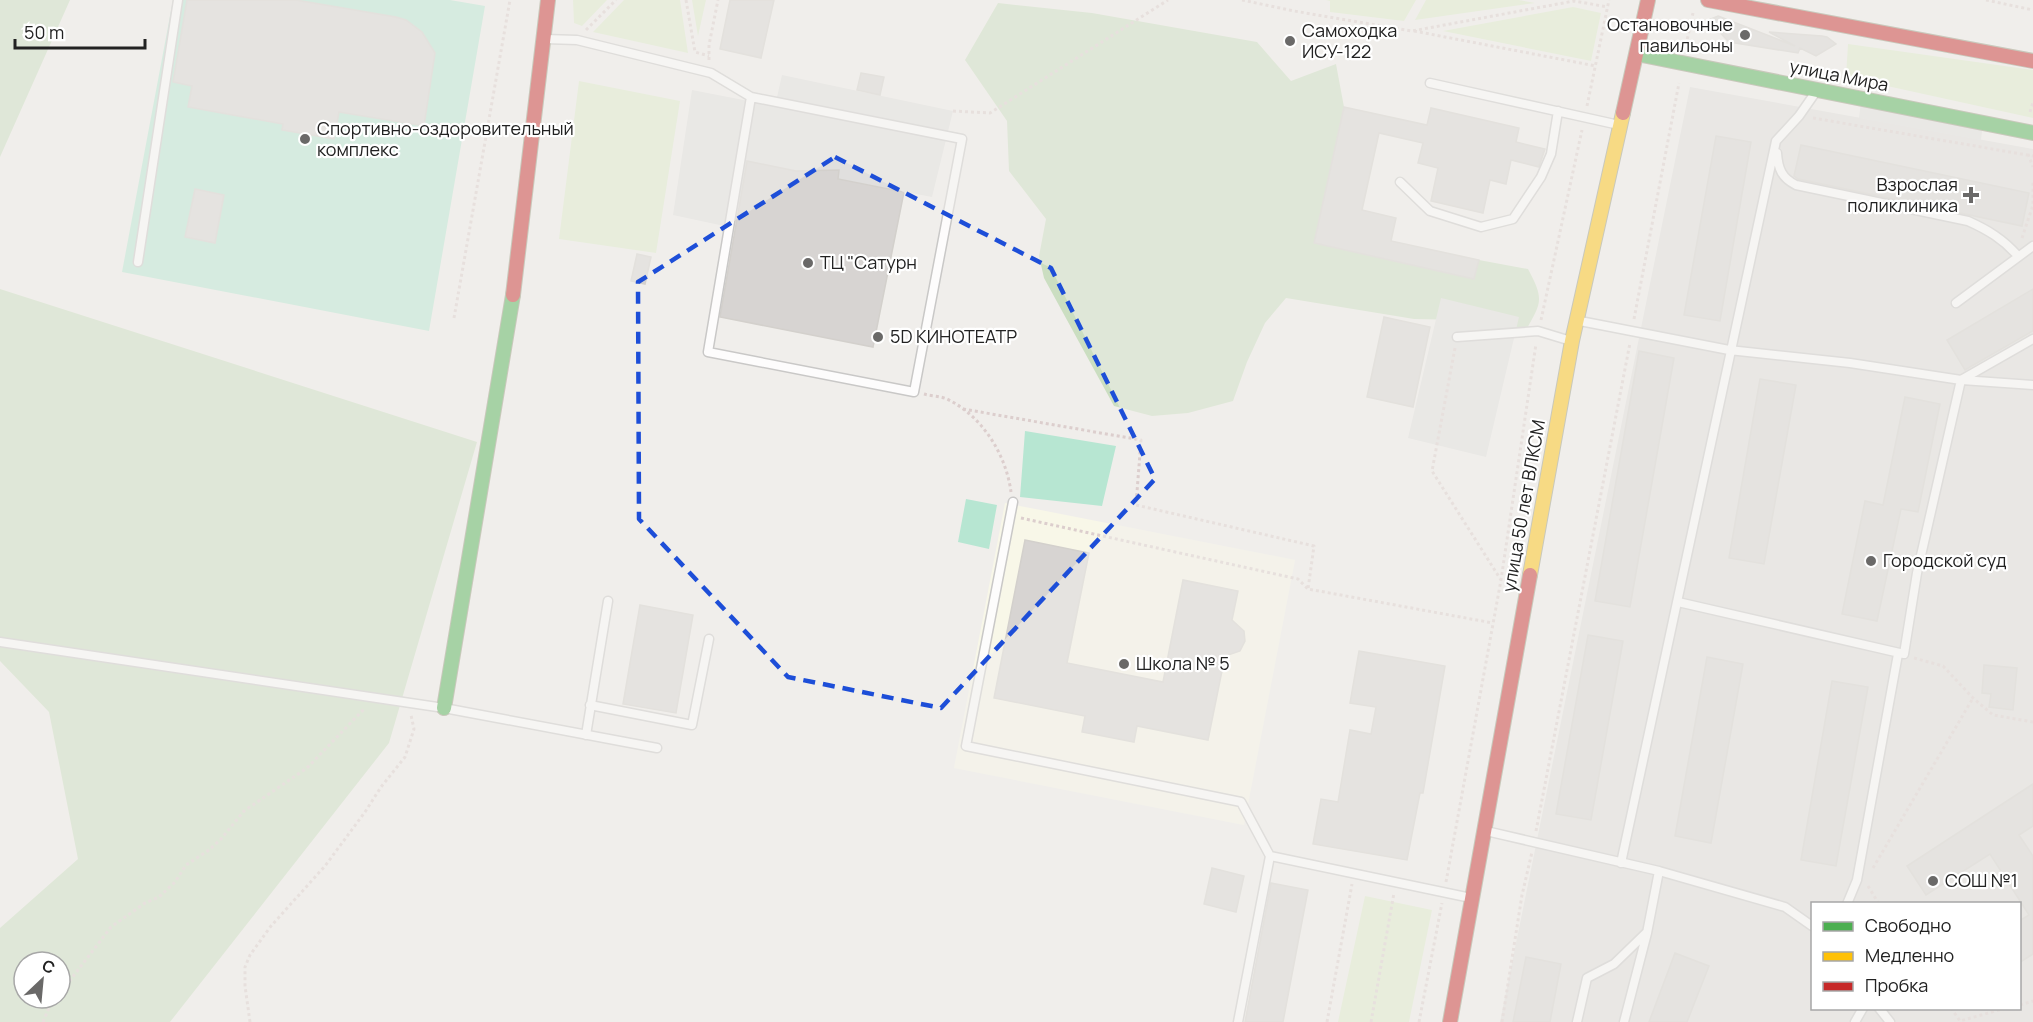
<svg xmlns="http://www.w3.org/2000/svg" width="2033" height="1022" viewBox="0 0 2033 1022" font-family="Manrope,sans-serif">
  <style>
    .residential { fill: #dfdedc; fill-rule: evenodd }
    .education { fill: #f8f7e8 }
    .grass { fill: #ddeccb }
    .forest { fill: #cbdec1; fill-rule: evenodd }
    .pitch { fill: #b7e6d2 }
    .parking { fill: #e0dfde }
    .building { fill: #d7d4d2; stroke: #d3d0cc; stroke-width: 1.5 }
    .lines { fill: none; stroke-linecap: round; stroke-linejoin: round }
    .lane-casing { stroke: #c9c8c7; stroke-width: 11 }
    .fast-casing { stroke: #999a82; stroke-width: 16 }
    .slow-casing { stroke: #999a82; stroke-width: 16 }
    .jam-casing { stroke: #999a82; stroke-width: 16 }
    .path { stroke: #dccecd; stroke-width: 3; stroke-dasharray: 3 3; stroke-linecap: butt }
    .lane { stroke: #fdfcfc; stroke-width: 8 }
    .fast { stroke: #4caf50; stroke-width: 14 }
    .slow { stroke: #ffc107; stroke-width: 14 }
    .jam { stroke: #c62828; stroke-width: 14 }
    .marked { fill: none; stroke: #1d4ed8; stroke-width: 4.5; stroke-dasharray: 12 8; stroke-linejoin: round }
    .poi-dot { fill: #6a6968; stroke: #fff; stroke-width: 2 }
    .labels { text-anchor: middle; stroke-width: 4.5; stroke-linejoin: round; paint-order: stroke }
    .poi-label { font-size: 18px; fill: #222; stroke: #fff; text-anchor: start }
    .street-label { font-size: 18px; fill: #222; stroke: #fff }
  </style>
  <rect width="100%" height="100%" fill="#f0eeeb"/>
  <!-- residential -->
  <path class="residential" d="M1690 87 2033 149V1022H1500ZM1812 904H2020V1008H1812Z"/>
  <!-- education -->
  <path class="education" d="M1005 503 1295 560 1244 825 954 768Z"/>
  <!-- grass -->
  <path class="grass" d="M573 0H607L582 26 574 23Z
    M624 0H680L688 53 593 32Z
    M692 0H706L698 36Z
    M1326 0H1416L1404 21 1330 12V1Z
    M1426 0H1519L1535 3 1415 20Z
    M1573 7 1601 13 1591 61 1443 31Z
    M1848 44 2033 70V118L1846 77Z
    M579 81 680 101 656 253 559 239Z
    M1365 896 1432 910 1409 1022H1338Z"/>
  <!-- forest -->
  <path class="forest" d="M0 0H70L0 157Z
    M998 3 1092 13 1257 42 1291 81 1336 64 1344 107 1314 243 1474 279 1479 260 1528 269C1544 299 1542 302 1526 330L1496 327 1464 320 1414 319 1286 298 1265 323 1247 362 1233 401 1188 413 1152 416 1114 406 1044 278 1039 256 1046 219 1009 171 1007 121 965 60Z
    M0 289 477 442 389 743 170 1022H0V928L78 859 49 712 0 661ZM24 962H60V998H24Z"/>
  <!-- pitch -->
  <path class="pitch" d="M173 0H450L485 6 429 331 122 272Z
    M1025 431 1116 446 1102 506 1020 497Z
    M966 499 997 505 989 549 958 542Z"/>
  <!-- parking -->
  <path class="parking" d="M782 75 953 111 932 197 838 179 839 170 796 171 747 161 738 209 729 227 673 215 692 90 775 106Z
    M1861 102 1983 123 1981 140 1859 118Z
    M1441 298 1519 317 1486 457 1408 438Z"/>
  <!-- building -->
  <path class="building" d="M187 0H296L396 17 406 20 422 32 435 53 424 126 339 112 334 139 282 130 283 124 188 107 192 86 173 82Z
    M730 0H774L761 58 720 49Z
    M1718 16 1795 46 1769 32 1822 36 1827 37 1836 44 1816 56 1800 48 1798 53 1729 42 1708 20Z
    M861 73 884 77 880 95 857 90Z
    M1344 107 1427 125 1431 108 1519 128 1516 142 1545 149 1539 167 1511 160 1506 184 1490 180 1483 213 1431 201 1438 168 1418 163 1423 143 1379 133 1362 210 1396 218 1391 241 1479 260 1474 279 1314 243Z
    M1716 136 1751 142 1720 321 1684 315Z
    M1801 145 2029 193 2022 226 1798 179 1794 176Z
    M747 161 796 171 839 170 838 179 904 192 873 347 720 317Z
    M195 189 224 195 215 243 185 237Z
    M637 254 651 257 645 284 631 281Z
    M2033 289V331L1965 370 1947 340Z
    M1384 317 1430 327 1413 407 1367 397Z
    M1639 351 1674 358 1630 607 1595 601Z
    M1760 379 1796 385 1764 564 1729 558Z
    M1905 397 1940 404 1918 512 1901 509 1877 621 1842 614 1865 501 1883 505Z
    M1025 540 1089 553 1067 663 1163 682 1183 580 1238 591 1232 620 1244 631 1245 641 1240 651 1225 656 1208 740 1137 726 1134 742 1082 732 1085 716 994 698Z
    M640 605 693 615 676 713 623 704Z
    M1588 635 1623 641 1591 820 1556 814Z
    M1359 651 1445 666 1423 793H1420L1407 860 1313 844 1321 799 1338 802 1350 730 1371 734 1376 707 1350 703Z
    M1707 657 1743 664 1711 843 1675 836Z
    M1984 665 2017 668 2013 710 1989 707 1991 694 1982 693Z
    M1832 681 1868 687 1836 866 1801 860Z
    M2033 784V826L2019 835 2033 856V954L2019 963V921L2029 915 1990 854 1926 895 1907 866Z
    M1212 868 1244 876 1236 912 1204 904Z
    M1271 883 1308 890 1283 1022H1245Z
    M1675 953 1709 966 1687 1022H1649Z
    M1526 957 1561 964 1550 1022H1513Z"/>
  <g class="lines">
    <!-- lane casing -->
    <g class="lane-casing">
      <path id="lane" d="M545 39 577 40 711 73 751 97 962 139 914 392 708 352 751 97
        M1430 83 1619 125
        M1777 153C1778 169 1782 178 1796 185L1968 221C1988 230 2003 239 2018 256
        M1400 182 1430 211 1481 227 1513 219 1541 177 1551 154 1558 111
        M138 262 178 0
        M1956 303 2033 246
        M1580 321 1729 350 1850 363 1961 380 1917 573 1904 654 1678 602
        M1457 337 1538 331 1571 341
        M1961 380 2033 339
        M1962 380 2033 385
        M1013 502 966 746 1241 802 1270 856
        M0 642 444 708 657 748
        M590 705 692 725 709 639
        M586 735 608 601
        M1486 831 1659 871 1785 907 1812 926
        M1621 863C1673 622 1723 381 1776 141L1799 116 1815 93
        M1847 904 1857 880 1898 654
        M1879 1008 1890 1022
        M1238 1022 1270 856 1471 898
        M1577 1022 1587 978 1614 964 1646 933
        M1624 1022 1647 933 1659 871
        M1855 1022 1863 1008"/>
    </g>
    <!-- fast casing -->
    <g class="fast-casing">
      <path id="fast" d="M1637 54 2033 133
        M444 708 513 295"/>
    </g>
    <!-- slow casing -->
    <g class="slow-casing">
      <path id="slow" d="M1530 575 1572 341 1623 113"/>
    </g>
    <!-- jam casing -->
    <g class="jam-casing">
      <path id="jam" d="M1708 0 2033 61
        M1623 113 1648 0
        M513 295 548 0
        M1450 1022 1530 575"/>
    </g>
    <!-- path -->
    <path class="path" d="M686 0 695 52 709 56
      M1242 0 1294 11 1412 31 1574 1 1608 7
      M1986 0 2033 10
      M586 30 616 0
      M1414 31 1596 66
      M1686 45 1693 13
      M709 60V45L718 0
      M1587 106 1609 0
      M953 111 990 113 1168 0
      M2030 112 2033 102
      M1813 118 2033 156
      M2028 154 2033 167
      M2022 238 2033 205V182
      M454 318 510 0
      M1634 319 1679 83
      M1541 320 1582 130
      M1455 348 1432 471 1501 580
      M924 394C931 396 940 396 947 399 982 416 1006 454 1011 492
      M963 409 1141 440 1136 505 1314 546 1308 589 1493 623
      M1021 518 1298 579 1308 589
      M1914 658 1943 666 1973 698 1993 715 2033 722
      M1536 831 1630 343
      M1873 868 1973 698
      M1446 882 1501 580 1536 344
      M1868 886 1879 904
      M60 989 68 983 111 927 145 903 159 897 175 882 186 865 209 850 221 839 244 811 307 768 365 708
      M2020 1005 2033 1001
      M1951 1008 1960 1021 2006 1008
      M43 1022 53 998
      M250 1022 245 986V967L250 955 271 926 325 866 365 812 381 787 405 757 414 729 411 715
      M1327 1022 1352 884
      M1371 1022 1394 893
      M1419 1022 1442 903
      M1502 1022 1522 895 1532 852"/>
    <!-- lane -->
    <use href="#lane" class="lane"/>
    <!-- fast -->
    <use href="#fast" class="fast"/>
    <!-- slow -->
    <use href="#slow" class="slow"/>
    <!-- jam -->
    <use href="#jam" class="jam"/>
  </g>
  <!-- marked area -->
  <path d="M0 0H2033V1022H0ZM835 157 1051 268 1155 479 941 708 788 677 639 519 638 282Z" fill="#f0eeeb" fill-opacity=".55" fill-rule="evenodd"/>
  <path class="marked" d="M835 157 1051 268 1155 479 941 708 788 677 639 519 638 282Z"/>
  <!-- markers -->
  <g class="poi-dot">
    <circle cx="1745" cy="35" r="6"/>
    <circle cx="1290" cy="41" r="6"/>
    <circle cx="305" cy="139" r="6"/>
    <path d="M1968 186h6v6h6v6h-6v6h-6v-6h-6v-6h6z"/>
    <circle cx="808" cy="263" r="6"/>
    <circle cx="878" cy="337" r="6"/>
    <circle cx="1871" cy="561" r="6"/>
    <circle cx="1124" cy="664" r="6"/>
    <circle cx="1933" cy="881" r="6"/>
  </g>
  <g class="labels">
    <!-- poi labels -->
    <g class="poi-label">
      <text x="1733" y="31" text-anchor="end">Остановочные<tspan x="1733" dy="21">павильоны</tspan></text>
      <text x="1302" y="37">Самоходка<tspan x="1302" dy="21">ИСУ-122</tspan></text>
      <text x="317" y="135">Спортивно-оздоровительный<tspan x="317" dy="21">комплекс</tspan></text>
      <text x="1958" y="191" text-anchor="end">Взрослая<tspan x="1958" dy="21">поликлиника</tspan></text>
      <text x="820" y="269">ТЦ "Сатурн</text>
      <text x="890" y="343">5D КИНОТЕАТР</text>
      <text x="1883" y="567">Городской суд</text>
      <text x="1136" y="670">Школа № 5</text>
      <text x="1945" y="887">СОШ №1</text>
    </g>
    <!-- street labels -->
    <g class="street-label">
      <text transform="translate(1839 76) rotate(11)" y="6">улица Мира</text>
      <text transform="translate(1524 506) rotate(-80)" y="6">улица 50 лет ВЛКСМ</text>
    </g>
  </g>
  <!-- legend -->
  <rect x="1811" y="902" width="210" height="108" fill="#ffffff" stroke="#a7a7a7" stroke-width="1.5"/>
  <rect x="1823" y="922" width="30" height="9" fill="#4caf50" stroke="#a7a7a7" stroke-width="1.5"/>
  <text x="1865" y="932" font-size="18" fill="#222222">Свободно</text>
  <rect x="1823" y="952" width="30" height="9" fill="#ffc107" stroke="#a7a7a7" stroke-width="1.5"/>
  <text x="1865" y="962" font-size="18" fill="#222222">Медленно</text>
  <rect x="1823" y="982" width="30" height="9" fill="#c62828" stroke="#a7a7a7" stroke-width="1.5"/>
  <text x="1865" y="992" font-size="18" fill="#222222">Пробка</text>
  <!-- north arrow -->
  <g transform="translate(42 980) rotate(26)"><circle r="28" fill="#ffffff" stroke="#a7a7a7" stroke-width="1.5"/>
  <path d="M0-4.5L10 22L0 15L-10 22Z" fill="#6a6968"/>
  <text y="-9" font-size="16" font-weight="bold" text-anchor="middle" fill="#222222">С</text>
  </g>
  <!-- scale -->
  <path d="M15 39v9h130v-9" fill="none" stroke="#222222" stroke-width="3"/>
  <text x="24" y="39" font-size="18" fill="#222222" stroke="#ffffff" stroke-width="4.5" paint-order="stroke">50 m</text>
</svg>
